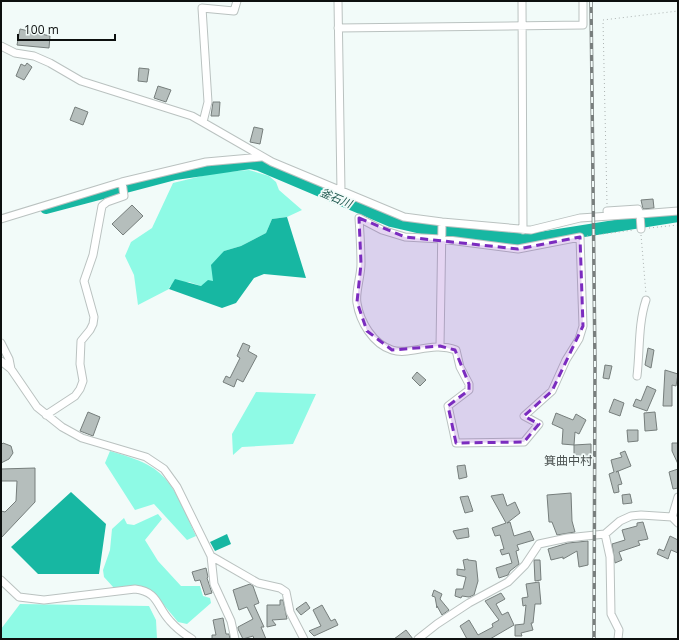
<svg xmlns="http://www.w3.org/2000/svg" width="679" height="640" viewBox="0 0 679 640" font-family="'Open Sans','Noto Sans JP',sans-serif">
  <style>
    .green { fill: #8efae5 }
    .water { fill: #17b7a2 }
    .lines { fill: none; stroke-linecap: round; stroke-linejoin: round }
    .river { stroke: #17b7a2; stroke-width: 12 }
    .building { fill: #b5bebc; stroke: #767e7c }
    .minor-casing { stroke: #bac2c0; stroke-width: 9 }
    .path { stroke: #acb3b2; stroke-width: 1; stroke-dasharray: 1 3; stroke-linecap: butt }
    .minor { stroke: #fff; stroke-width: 7 }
    .rail-casing { stroke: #787e7d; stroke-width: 3.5 }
    .rail { stroke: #f2fbf9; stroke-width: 2; stroke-dasharray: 6; stroke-linecap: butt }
    .marked { fill: #7b2cbf; fill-opacity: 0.2; stroke: #7b2cbf; stroke-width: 3; stroke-dasharray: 8 5; stroke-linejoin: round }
    .labels { text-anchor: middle; stroke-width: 3.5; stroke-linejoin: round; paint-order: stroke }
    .water-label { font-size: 11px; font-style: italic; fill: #1d564d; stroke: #f2fbf9 }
    .quarter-label { font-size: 12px; fill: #4a5150; stroke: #f2fbf9 }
  </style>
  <rect width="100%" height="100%" fill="#f2fbf9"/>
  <!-- green -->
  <path class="green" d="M249 170 269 176 276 182 279 190 302 210 287 217 272 219 266 233 241 246 224 251 213 281 201 286 189 282 170 286 169 289 138 305 134 275 125 256 131 242 152 228 173 183 214 173Z
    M256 392 316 394 293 444 242 447 233 455 232 434Z
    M110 451C123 455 137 459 148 465 174 478 184 511 196 536L187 540 154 504 135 510 105 463Z
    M158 514 162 519 145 540 158 561 181 586H200L203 596 210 598 211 603 187 624 178 622 154 593 141 587 114 588 104 577 103 570 110 550 112 529 124 518 127 524 134 525Z
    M20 604 149 606 156 620 157 639H1V629Z"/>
  <!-- water -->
  <path class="water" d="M287 217 306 278 264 274 254 278 236 303 222 308 169 289 175 279 201 286 208 280 213 281 211 265 224 251 241 246 266 233 272 219Z
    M71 492 106 524 99 574H38L11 547Z
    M227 534 231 544 215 551 210 542Z"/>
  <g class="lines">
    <!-- river -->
    <path class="river" d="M46 208 175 174 250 163 259 165 391 221 430 230 527 240 678 216"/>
  </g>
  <!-- building -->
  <path class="building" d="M20 29 50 36 49 48 17 45Z
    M27 63 32 67 24 80 16 76 21 64 25 66Z
    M139 68 149 69 147 82 138 81Z
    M158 86 171 90 166 102 154 98Z
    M213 102H220L219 116H211Z
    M75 107 88 112 83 125 70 120Z
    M254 127 263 129 260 144 250 142Z
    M653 199 654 208 643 209 641 200Z
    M132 205 143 216 123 235 112 224Z
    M243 343 250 346 248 351 257 356 243 382 237 379 234 387 223 382 226 376 230 378 240 358 237 356Z
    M648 348 654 350 651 368 645 365Z
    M605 365 612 366 609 379 603 378Z
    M665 370 678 374 676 386 672 385V406H663Z
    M417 372 426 380 420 386 412 378Z
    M647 386 656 390 647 411 633 406 636 399 641 401Z
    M614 399 624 403 620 416 609 412Z
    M88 412 100 417 93 436 80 431Z
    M655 412 657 430 645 431 644 413Z
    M556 413 573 420 576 414 586 420 579 434 575 432 574 445 562 444 563 429 552 424Z
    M627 430H638V441L628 442Z
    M3 443 11 446 13 453 9 459 1 463V445Z
    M672 443H678V464L672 451Z
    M591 444V458H574V445Z
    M625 451 631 466 616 472 618 471 622 484 618 485 619 492 614 493 609 474 614 472 611 460 622 457 620 453Z
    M465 465 467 477 459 479 457 466Z
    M35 468V502L1 538V511L5 512 16 501 17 481H1V469Z
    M678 469V488L673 489 669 472Z
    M571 493 572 521 575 532 557 535 552 522H549L547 495Z
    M503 494 507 506 515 502 520 513 507 523 510 522 514 536 530 531 534 540 517 545 519 550 516 551 519 564 510 571 508 575 499 578 496 568 512 563 509 553 502 555 500 550 504 549 500 535 495 536 492 528 506 523 491 496Z
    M630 494 632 503 623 504 622 495Z
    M468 496 473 511 465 513 460 497Z
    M643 522 648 539 638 541 640 545 619 552 622 560 615 563 612 544 625 540 622 530 637 526V523Z
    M468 528 469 537 457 539 453 531Z
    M670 536 678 540V553L671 550 668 559 657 554 659 549 664 551Z
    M588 541V565L579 567 577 551 563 559V557L551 560 548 549 568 543Z
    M468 559V560L476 561 478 581 474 595 469 597 462 596 461 598 455 596 456 589H463L466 577 457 575V569L465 570 463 560Z
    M534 560H540L541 580 535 581Z
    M206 568 208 577 207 578 212 593 205 595 200 580 195 581 192 572Z
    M539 582 541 604H535L533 623H531L533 630 521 633 522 636H515V625L524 624 526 605 523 606 522 598 528 597 526 584Z
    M250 584 253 586 259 603 254 605 264 627H261L266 639H254L253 636 243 639 238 629V627L253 619 247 607 239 610 233 590Z
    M434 590 442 594 440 599 449 610 442 615 437 606V608L435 597 432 596Z
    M501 593 505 599 496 604 502 615 508 612 514 625 490 639H467L460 626 469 620 478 635 493 627 492 624 499 620 485 601Z
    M280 600H283L287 619 272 620 276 625 267 627V605H280Z
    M306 602 310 608 301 615 296 609Z
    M322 605 331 621 335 619 338 625 314 636 309 631 321 626 313 610Z
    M223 618 226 634H229L230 639H212V635H216L213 620Z
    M406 630 413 639H394Z"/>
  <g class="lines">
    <!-- minor casing -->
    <g class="minor-casing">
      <path id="minor" d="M338 1 341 191
        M522 1 523 230
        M338 28 583 25V1
        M1 46 15 53 34 56 50 63 81 81 192 116 272 162 404 217 442 222 531 230 580 218 640 214 641 229
        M203 122 208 102 202 8 234 11 237 1
        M607 211 638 209 640 214 678 211
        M359 218 382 230 405 237 441 239 518 249 580 237 583 326 579 339 566 360 552 391 524 416 539 424 524 442 456 443 448 406 469 390V384L460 367 456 350C431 341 410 356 392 350 373 344 360 322 357 303 355 293 361 276 361 264 361 248 360 233 359 218Z
        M1 219 122 182 206 162 261 157
        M1 343 9 359 11 369
        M440 346 442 222
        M1 361 11 369 37 407 62 427 82 438 146 457 164 469 177 487 211 556 214 584 231 621 235 639
        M637 376C640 351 638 324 646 300
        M46 415 75 396 80 389 83 381 80 364 81 341 90 330 93 324 94 317 84 281 93 255 102 206 107 202 124 196 122 182
        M672 517 678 497
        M605 534 610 557 611 614 619 630 618 639
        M211 556 258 583 280 588 286 592 290 612 304 639
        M1 580 19 597 44 600 135 589C159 592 156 606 170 621 176 628 184 634 192 639
        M418 639 437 624 469 603 508 582 525 565 539 544 567 538 605 534 620 521 631 516 641 515 672 517 678 523"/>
    </g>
    <!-- path -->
    <path class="path" d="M607 204 603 20 678 11
      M649 228 678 225
      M641 235 646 294
      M587 236 634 230"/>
    <!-- minor -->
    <use href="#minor" class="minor"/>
    <!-- rail casing -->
    <g class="rail-casing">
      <path id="rail" d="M591 1 595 365 594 639"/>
    </g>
    <!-- rail -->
    <use href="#rail" class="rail"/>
  </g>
  <!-- marked area -->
  <path class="marked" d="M359 218 405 237 518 249 580 237 583 326 552 391 524 416 539 424 524 442 456 443 448 406 469 390V384L455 350 440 346 392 350 367 331 357 302 361 264Z"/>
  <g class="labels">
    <!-- water labels -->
    <g class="water-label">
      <text transform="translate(336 198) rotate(23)" y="4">釜石川</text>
    </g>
    <!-- quarter labels -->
    <g class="quarter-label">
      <text x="568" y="465">箕曲中村</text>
    </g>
  </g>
  <!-- border -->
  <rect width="679" height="640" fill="none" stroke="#0d100f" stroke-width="4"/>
  <!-- scale -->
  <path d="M18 34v6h97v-6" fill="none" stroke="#0d100f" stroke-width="2"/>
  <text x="24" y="34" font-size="12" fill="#0d100f" stroke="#f2fbf9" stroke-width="3" paint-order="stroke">100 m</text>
</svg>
